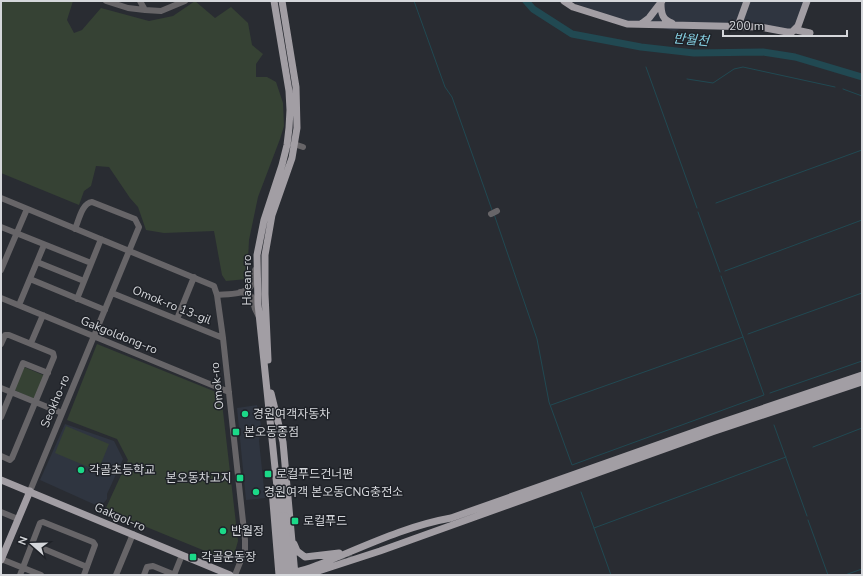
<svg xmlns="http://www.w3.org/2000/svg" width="863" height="576" viewBox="0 0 863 576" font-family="'Nunito Sans','Noto Sans KR',sans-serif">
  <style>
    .built { fill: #2f3540 }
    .green { fill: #364234 }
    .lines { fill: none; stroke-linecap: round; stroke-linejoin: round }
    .stream { stroke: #214952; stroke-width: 1 }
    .river { stroke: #214952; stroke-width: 7 }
    .minor-tunnel { stroke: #43464b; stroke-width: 6; stroke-dasharray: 6 3; stroke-linecap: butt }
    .minor { stroke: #676568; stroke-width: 6 }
    .major { stroke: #a29ea4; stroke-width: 7 }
    .major-bridge { stroke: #a29ea4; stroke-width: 7 }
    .poi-dot { fill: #1bd988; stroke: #1f2228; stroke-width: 1.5 }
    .labels { text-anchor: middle; stroke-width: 3; stroke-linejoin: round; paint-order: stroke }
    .street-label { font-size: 12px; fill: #d5d7db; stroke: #1f2228 }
    .poi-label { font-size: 12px; fill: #d5d7db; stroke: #1f2228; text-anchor: start }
    .water-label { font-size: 13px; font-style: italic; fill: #85cfe1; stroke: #1f2228 }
  </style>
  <rect width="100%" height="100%" fill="#292c32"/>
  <!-- built -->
  <path class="built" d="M570 1H807L796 30 680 29 674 31 649 24 620 22Z
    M257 405 261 425 259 441 265 498 246 500 237 408Z
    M65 424 114 441 123 459 107 494V499L100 507 40 480Z"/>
  <!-- green -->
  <path class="green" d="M1 1H73L67 20 74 33 82 30 101 8 149 21 173 16 195 1 215 18 231 7 248 23 252 45 263 54 256 64V77H267L276 82 283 103 284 126 280 139 258 197 249 240 247 279 226 281 222 275 214 231 164 233 146 230 138 207 130 198 109 167 96 166 91 186 84 191 79 205 1 173Z
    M97 344 221 394 238 541 232 562 105 510 128 460 117 439 67 420Z
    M24 367 43 375 44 377 34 399 14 390Z
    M66 426 109 444 98 471 55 453Z"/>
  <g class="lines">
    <!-- stream -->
    <path class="stream" d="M414 1 445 87 452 97 492 210
      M646 67 697 208
      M687 79 713 83 734 69 743 67 835 87
      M843 89 862 96
      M716 203 862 150
      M698 212 720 272
      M494 214 537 339 549 402 572 465 764 395 721 276
      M725 271 862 220
      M748 334 862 293
      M770 393 862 361
      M551 405 743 337
      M774 425 807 516
      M813 447 862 428
      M581 492 611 575
      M808 520 828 575
      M594 528 786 457
      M845 575 862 569"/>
    <!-- river -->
    <path class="river" d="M526 1 533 9 572 34 641 47 694 53 763 52 795 57 862 77"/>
    <!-- minor-tunnel -->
    <path class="minor-tunnel" d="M339 560 352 555"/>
    <!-- minor -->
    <path class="minor" d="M106 1 128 8 145 10
      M140 1 145 10 161 11 185 1
      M294 144 303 147
      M1 198 214 286 217 295 223 338 245 540V550L235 575
      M491 214 497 211
      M1 227 91 263
      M37 262 84 281
      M1 270 27 209
      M30 279 105 310
      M240 292 246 293 252 297 255 309 259 317
      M112 293 223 338
      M217 295C227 294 245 295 251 286 254 282 254 275 255 270
      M1 298 229 392
      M77 299 101 239
      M19 305 44 245
      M177 319 194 277
      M31 343 43 315
      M1 344 5 335H9L53 353 54 357 12 458 10 460 1 456
      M1 388 62 413
      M1 417 23 363 48 373
      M30 491 139 227 135 219 92 202C82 203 79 220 75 229
      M1 512 18 519
      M32 544 87 567
      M1 559 41 575
      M20 575 40 523 43 522 93 542 95 545 84 575
      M116 575 133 534
      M144 575 147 567 153 566 175 575
      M174 575 182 555"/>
    <!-- major -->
    <path class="major" d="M274 1 289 91 290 110 289 128 287 145 282 165 264 220 257 255 258 304 280 516
      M564 1 573 7 627 24 760 27 787 32H792L798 26 807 1
      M661 4C661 14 663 20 672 23
      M641 24 649 18 662 1
      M738 26 747 1
      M796 30 810 33
      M268 360 265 294V255L272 215 292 158 297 128 296 87 282 1
      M271 393 283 442 295 575
      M281 476 285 516
      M1 480 230 575
      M272 490 279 575
      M294 544 297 551 305 557 339 553
      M1 560 30 491
      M286 575C296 571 308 570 318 565 361 548 405 526 451 518L708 427 862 375
      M306 575 380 551 712 432 862 382"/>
    <!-- major-bridge -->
    <path class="major-bridge" d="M280 516 284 575
      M285 516 289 575"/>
  </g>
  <!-- markers -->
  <g class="poi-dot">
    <circle cx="245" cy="414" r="4"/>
    <rect x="232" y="428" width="8" height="8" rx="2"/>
    <circle cx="81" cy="470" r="4"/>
    <rect x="264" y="470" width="8" height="8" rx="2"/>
    <rect x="236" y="474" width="8" height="8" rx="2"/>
    <circle cx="256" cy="492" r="4"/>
    <rect x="291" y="517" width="8" height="8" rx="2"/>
    <circle cx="223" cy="531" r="4"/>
    <rect x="189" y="553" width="8" height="8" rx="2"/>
  </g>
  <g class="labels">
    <!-- street labels -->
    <g class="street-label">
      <text transform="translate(247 280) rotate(-90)" y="4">Haean-ro</text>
      <text transform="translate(172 305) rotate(22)" y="4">Omok-ro 13-gil</text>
      <text transform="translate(119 335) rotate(22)" y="4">Gakgoldong-ro</text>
      <text transform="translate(217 386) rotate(-96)" y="4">Omok-ro</text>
      <text transform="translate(55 401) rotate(-67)" y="4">Seokho-ro</text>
      <text transform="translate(120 517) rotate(23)" y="4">Gakgol-ro</text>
    </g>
    <!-- poi labels -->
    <g class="poi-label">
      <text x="253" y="418">경원여객자동차</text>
      <text x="244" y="436">본오동종점</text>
      <text x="89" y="474">각골초등학교</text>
      <text x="276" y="478">로컬푸드건너편</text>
      <text x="232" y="482" text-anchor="end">본오동차고지</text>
      <text x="264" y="496">경원여객 본오동CNG충전소</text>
      <text x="303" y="525">로컬푸드</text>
      <text x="231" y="535">반월정</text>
      <text x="201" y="561">각골운동장</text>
    </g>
    <!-- water labels -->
    <g class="water-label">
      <text transform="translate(691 39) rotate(5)" y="5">반월천</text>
    </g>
  </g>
  <!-- border -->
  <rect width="863" height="576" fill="none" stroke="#d5d7db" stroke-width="4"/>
  <!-- north arrow -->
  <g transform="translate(32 544) rotate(290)" stroke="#1f2228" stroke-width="3" paint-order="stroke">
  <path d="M0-3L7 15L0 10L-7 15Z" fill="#d5d7db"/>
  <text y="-6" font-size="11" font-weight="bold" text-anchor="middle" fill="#d5d7db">N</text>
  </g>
  <!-- scale -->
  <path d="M723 30v6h124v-6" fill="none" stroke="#d5d7db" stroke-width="2"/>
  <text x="729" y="30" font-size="12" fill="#d5d7db" stroke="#1f2228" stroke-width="3" paint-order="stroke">200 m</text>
</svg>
